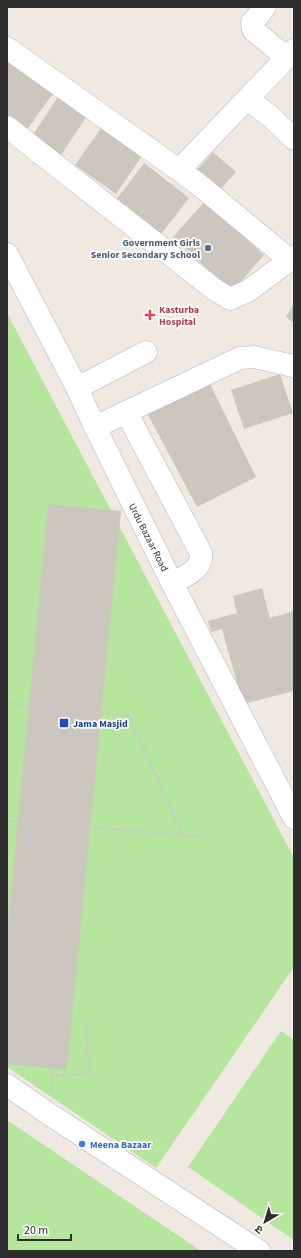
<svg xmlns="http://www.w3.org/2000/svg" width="301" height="1258" viewBox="0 0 301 1258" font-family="'Source Sans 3','Noto Sans Devanagari',sans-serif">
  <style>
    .green { fill: #b6e59e }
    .building { fill: #cbc7bf }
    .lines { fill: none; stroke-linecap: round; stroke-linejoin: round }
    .minor-casing { stroke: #b4b7c1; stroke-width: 23 }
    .path { stroke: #c9c9c9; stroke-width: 2.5; stroke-dasharray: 3 2; stroke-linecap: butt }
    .minor { stroke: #fff; stroke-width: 22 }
    .service-dot { fill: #5c6f8a; stroke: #fff; stroke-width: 1.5 }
    .health-dot { fill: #e0444e; stroke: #fff; stroke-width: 1.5 }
    .transit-dot { fill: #1a4fb4; stroke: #fff; stroke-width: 1.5 }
    .shop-dot { fill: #3f7fe0; stroke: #fff; stroke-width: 1.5 }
    .labels { text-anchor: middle; stroke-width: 3.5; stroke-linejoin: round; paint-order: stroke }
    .service-label { font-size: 10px; font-weight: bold; fill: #4e5e75; stroke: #fff; text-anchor: end }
    .health-label { font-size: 10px; font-weight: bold; fill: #be3a42; stroke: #fff; text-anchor: start }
    .street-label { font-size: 10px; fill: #2e2e2e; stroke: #fff }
    .transit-label { font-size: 10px; font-weight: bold; fill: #164399; stroke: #fff; text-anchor: start }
    .shop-label { font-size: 10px; font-weight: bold; fill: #366cbe; stroke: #fff; text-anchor: start }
  </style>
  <rect width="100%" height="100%" fill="#efe9e1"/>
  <!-- green -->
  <path class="green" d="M7 313 294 858V967L156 1168 7 1067Z
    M281 1031 294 1040V1240L188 1167Z
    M7 1120 201 1251H7Z"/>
  <!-- building -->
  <path class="building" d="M7 56 55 91 25 132 7 119Z
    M58 97 87 116 59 158 30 139Z
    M102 127 142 156 116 194 75 165Z
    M213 152 236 172 220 190 197 170Z
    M144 163 189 198 158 238 113 204Z
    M205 201 264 255 232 292 173 237Z
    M294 303V323L286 317Z
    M280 374 293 413 244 429 231 390Z
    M208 380 256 477 197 507 145 409Z
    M48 504 121 511 67 1070 7 1064V935Z
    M262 588 270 618 294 611V691L243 704 222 629 211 632 208 621 237 613 233 596Z"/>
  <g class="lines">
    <!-- minor casing -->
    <g class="minor-casing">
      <path id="minor" d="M265 7 252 23 253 30 287 58
        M7 48 197 183 291 261
        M248 99 271 117 294 139
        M7 127 214 289 230 299 248 291 294 257
        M179 170 294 50
        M7 254 77 388 95 427 172 583 294 818
        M77 388 146 352
        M126 412 201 553C203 570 185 576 172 583
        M95 427 240 358 254 357 293 366
        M7 1085 49 1114 259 1251"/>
    </g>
    <!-- path -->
    <path class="path" d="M7 703 129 716 183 836
      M7 821 204 837
      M21 1010 61 534
      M51 1091 52 1075 90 1074 85 1023"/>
    <!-- minor -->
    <use href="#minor" class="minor"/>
  </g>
  <!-- markers -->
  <circle class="service-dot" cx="208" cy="248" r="4"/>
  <path class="health-dot" d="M148 309h4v4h4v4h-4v4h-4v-4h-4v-4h4z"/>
  <rect class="transit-dot" x="59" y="718" width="10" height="10" rx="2"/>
  <circle class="shop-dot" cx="82" cy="1144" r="4"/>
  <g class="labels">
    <!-- service labels -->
    <g class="service-label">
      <text x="200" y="246">Government Girls<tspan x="200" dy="12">Senior Secondary School</tspan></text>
    </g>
    <!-- health labels -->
    <g class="health-label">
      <text x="159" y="313">Kasturba<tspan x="159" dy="12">Hospital</tspan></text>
    </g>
    <!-- street labels -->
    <g class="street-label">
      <text transform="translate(149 537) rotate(63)" y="4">Urdu Bazaar Road</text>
    </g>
    <!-- transit labels -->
    <g class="transit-label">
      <text x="73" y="727">Jama Masjid</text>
    </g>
    <!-- shop labels -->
    <g class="shop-label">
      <text x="90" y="1148">Meena Bazaar</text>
    </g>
  </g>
  <!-- border -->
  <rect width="301" height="1258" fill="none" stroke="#2e2e2e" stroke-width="16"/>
  <!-- north arrow -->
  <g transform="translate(265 1222) rotate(218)" stroke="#ffffff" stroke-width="3" paint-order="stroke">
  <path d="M0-3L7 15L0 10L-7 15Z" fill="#2e2e2e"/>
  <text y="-6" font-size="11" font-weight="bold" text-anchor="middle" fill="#2e2e2e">उ</text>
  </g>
  <!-- scale -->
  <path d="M18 1234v6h53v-6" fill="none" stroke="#2e2e2e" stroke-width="2"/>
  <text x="24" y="1234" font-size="12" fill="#2e2e2e" stroke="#ffffff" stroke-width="3" paint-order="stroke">20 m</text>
</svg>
